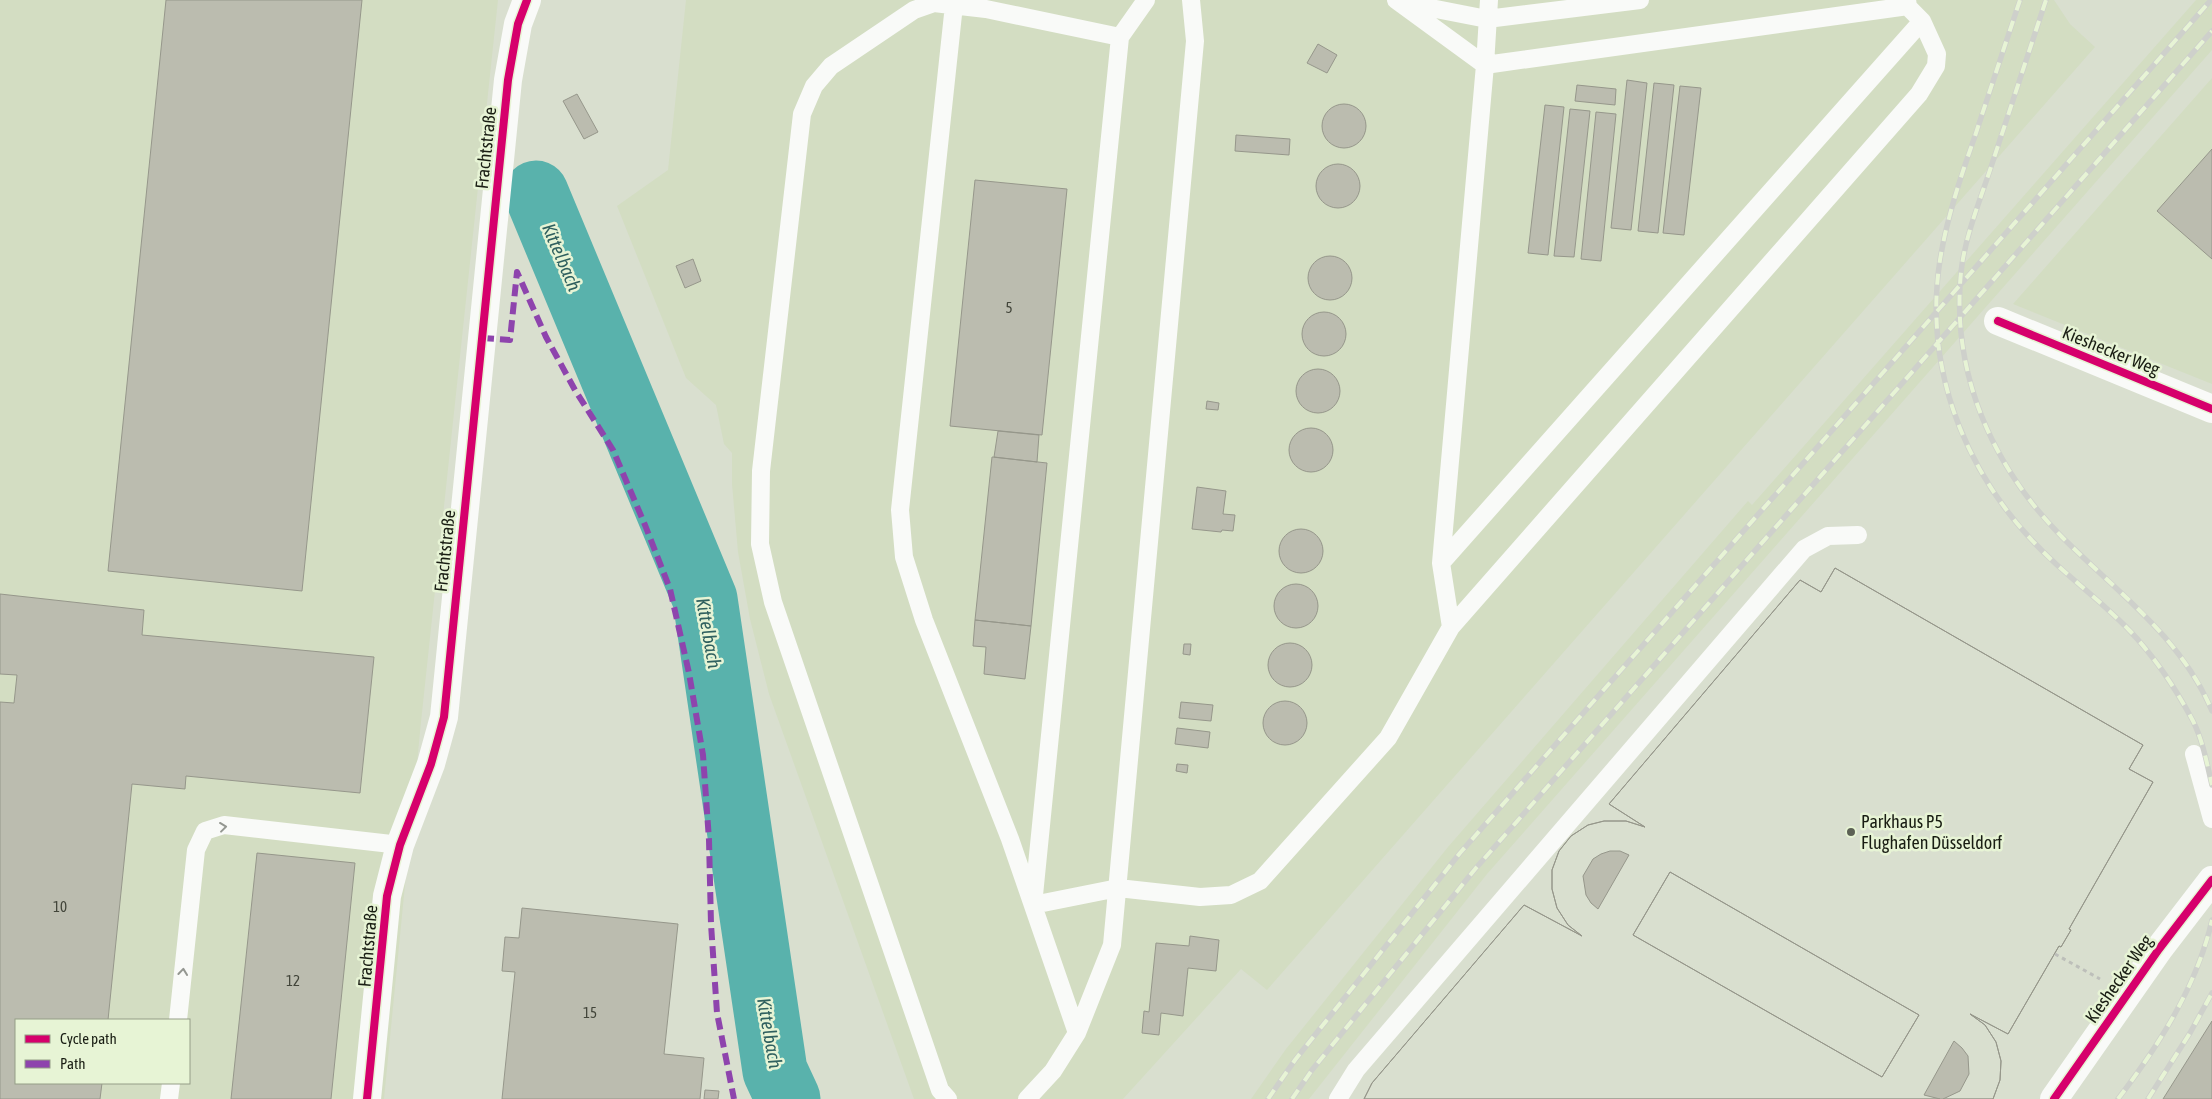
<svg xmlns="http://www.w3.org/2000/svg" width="2212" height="1099" viewBox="0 0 2212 1099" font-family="'Asap Condensed',sans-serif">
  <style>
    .built { fill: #d3ddc2; fill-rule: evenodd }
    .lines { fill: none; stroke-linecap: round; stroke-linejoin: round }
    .river { stroke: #59b2ac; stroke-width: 65 }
    .building { fill: #bbbcaf; stroke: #96978b; fill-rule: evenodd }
    .path { stroke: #bdbfba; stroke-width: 3; stroke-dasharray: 4 4; stroke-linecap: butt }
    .service { stroke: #f9faf8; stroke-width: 18 }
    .minor { stroke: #f9faf8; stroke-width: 28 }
    .tertiary { stroke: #f9faf8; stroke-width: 28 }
    .rail-casing { stroke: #ced0cb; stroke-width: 5.5 }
    .rail { stroke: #e7f4d5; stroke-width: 4; stroke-dasharray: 11; stroke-linecap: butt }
    .quiet { stroke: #8e44ad; stroke-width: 6; stroke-dasharray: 12 6; stroke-linecap: butt }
    .cycleway-casing { stroke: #e7f4d5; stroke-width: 11 }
    .cycleway { stroke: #d6006c; stroke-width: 8 }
    .oneway { stroke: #949791 }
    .poi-dot { fill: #5c6155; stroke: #e7f4d5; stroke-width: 2 }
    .labels { text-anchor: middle; stroke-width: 5; stroke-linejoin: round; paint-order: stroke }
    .number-label { font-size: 15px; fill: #42453a }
    .street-label { font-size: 18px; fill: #191d13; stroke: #e7f4d5 }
    .poi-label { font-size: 18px; fill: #191d13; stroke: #e7f4d5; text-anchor: start }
    .water-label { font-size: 19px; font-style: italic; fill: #2f605f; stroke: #e7f4d5 }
  </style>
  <rect width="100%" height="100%" fill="#d9dfcf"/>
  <!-- built -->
  <path class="built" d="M0 0H498L421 722 384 1099H0ZM16 1020H189V1083H16Z
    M686 0H2054L2070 24 2095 47 1267 990 1241 969 1123 1099H914L769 694 750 619 738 552 732 484V453L724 444 716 405 686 378 617 206 668 170Z
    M2196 0H2212V50L1487 874 1309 1099H1251L1286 1049 1448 847 1748 501 1752 505Z
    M2212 78V384L2013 304Z"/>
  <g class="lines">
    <!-- river -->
    <path class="river" d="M536 193 705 599 775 1071 788 1099"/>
  </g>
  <!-- building -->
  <path class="building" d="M166 0H362L302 591 108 571Z
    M1318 44 1337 55 1327 73 1307 63Z
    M1627 80 1647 83 1631 230 1611 228Z
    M1654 83 1674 85 1658 233 1638 231Z
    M1577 85 1616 89 1615 105 1575 101Z
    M1680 86 1701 88 1684 235 1663 233Z
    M577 94 598 132 584 139 563 101Z
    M1322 126a22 22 0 1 1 44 0a22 22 0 1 1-44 0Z
    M1545 105 1564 107 1548 255 1528 253Z
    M1570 109 1590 111 1574 257 1554 256Z
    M1596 112 1616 114 1601 261 1581 259Z
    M1236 135 1290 139 1289 155 1235 151Z
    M2212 149V259L2157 211Z
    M1316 186a22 22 0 1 1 44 0a22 22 0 1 1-44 0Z
    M975 180 1067 189 1042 435 950 426Z
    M1308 278a22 22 0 1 1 44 0a22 22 0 1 1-44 0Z
    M693 259 701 281 685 288 676 266Z
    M1302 334a22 22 0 1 1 44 0a22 22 0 1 1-44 0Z
    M1296 391a22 22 0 1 1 44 0a22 22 0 1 1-44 0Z
    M1207 401 1219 403 1218 410 1206 409Z
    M1289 450a22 22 0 1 1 44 0a22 22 0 1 1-44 0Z
    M998 431 1039 435 1037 462 994 457Z
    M992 457 1047 463 1031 626 975 620Z
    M1197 487 1226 491 1223 514 1235 515 1233 531 1222 530 1221 532 1192 529Z
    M1279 551a22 22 0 1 1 44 0a22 22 0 1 1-44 0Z
    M1835 568 2143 745 2129 769 2153 782 2069 929 2071 930 2061 947 2059 946 2008 1034 1970 1014 1985 1025 1996 1042 2001 1061 2000 1080 1993 1099H1364L1372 1083 1524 905 1582 936 1568 925 1557 908 1552 889V870L1559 851 1571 836 1588 825 1604 821H1626L1645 827 1609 804 1800 580 1821 592ZM1670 872 1919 1015 1882 1077 1633 935Z
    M1835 568 2143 745 2129 769 2153 782 2069 929 2071 930 2061 947 2059 946 2008 1034 1970 1014 1985 1025 1996 1042 2001 1061 2000 1080 1993 1099H1943L1960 1091 1969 1074 1968 1056 1962 1048 1954 1041 1924 1095 1940 1099H1364L1372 1083 1524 905 1582 936 1568 925 1557 908 1552 889V870L1559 851 1571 836 1588 825 1604 821H1626L1645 827 1609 804 1800 580 1821 592ZM1610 851H1620L1629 855 1598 909 1591 903 1586 895 1583 876 1593 859 1601 854ZM1670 872 1919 1015 1882 1077 1633 935Z
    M1274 606a22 22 0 1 1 44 0a22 22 0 1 1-44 0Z
    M0 594 144 610 142 635 374 657 360 793 186 776 185 789 132 784 108 1020H16V1083H102L100 1099H0V702L14 703 17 675 0 674Z
    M975 620 1031 626 1025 679 984 674 986 647 973 646Z
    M1268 665a22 22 0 1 1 44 0a22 22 0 1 1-44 0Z
    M1184 644H1191L1190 655 1183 654Z
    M1263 723a22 22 0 1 1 44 0a22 22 0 1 1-44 0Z
    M1181 702 1213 705 1211 721 1179 718Z
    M1177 728 1210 732 1208 748 1175 744Z
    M1177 764 1188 765 1187 773 1176 771Z
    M257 853 355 863 331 1099H231Z
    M522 908 678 924 664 1054 704 1058 700 1099H502L515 972 502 971 505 937 519 938Z
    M1190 936 1219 940 1216 971 1188 968 1183 1016 1161 1013 1159 1035 1142 1033 1144 1011 1149 1012 1156 943 1189 946Z
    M2212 1021V1099H2163Z
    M705 1090 719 1091 718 1099H704Z"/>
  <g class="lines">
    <!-- path -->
    <path class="path" d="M2055 954 2100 979"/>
    <!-- service -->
    <path class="service" d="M1146 0 1120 37 1033 905 1118 888 1200 897 1231 895 1260 881 1388 738 1451 627 1919 94 1936 66 1937 54 1922 21 1901 0
      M1396 0 1485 65 1908 6 1907 0
      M1405 3 1487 19 1640 0
      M954 5 900 510 904 557 924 620 1010 839 1077 1033
      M1441 563 1922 21
      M1451 627 1441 563 1485 65 1489 0
      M2194 754 2212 819
      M178 1020 196 850 205 831 224 825 400 845
      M169 1099 171 1083
      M948 1099 940 1090 773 602 760 544 761 471 802 114 814 86 831 66 914 10 934 3 986 9 1120 37
      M1027 1099 1053 1071 1077 1033 1112 945 1195 41 1191 0
      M1338 1099 1356 1070 1804 549 1828 536 1858 535"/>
    <!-- minor -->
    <path class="minor" d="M1998 321 2212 409
      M367 1099 387 896 400 845 431 764 444 717 508 80 518 24 527 0"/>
    <!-- tertiary -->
    <path class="tertiary" d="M2054 1099 2159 949 2212 880"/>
    <!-- rail casing -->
    <g class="rail-casing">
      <path id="rail" d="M2020 0C2005 45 1990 90 1975 136 1961 176 1947 217 1940 260 1922 376 1971 487 2056 564 2080 586 2107 607 2129 630 2154 656 2176 689 2193 721 2203 741 2207 764 2212 785
        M2046 0C2027 57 2009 113 1990 170 1979 203 1965 237 1961 272 1951 373 1992 466 2062 537 2117 592 2181 637 2212 711
        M1268 1099 1295 1060 1460 853 2211 0
        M1292 1099 1312 1070 1476 868 2212 31
        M2118 1099C2159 1045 2197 986 2212 920
        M2148 1099 2190 1033 2212 993"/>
    </g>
    <!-- rail -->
    <use href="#rail" class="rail"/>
    <!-- quiet -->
    <path class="quiet" d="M482 338 510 340 517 272 546 337 575 390 613 450 645 525 670 589 689 673 703 755 709 840 711 924 717 1013 734 1099"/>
    <!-- cycleway casing -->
    <g class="cycleway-casing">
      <path id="cycleway" d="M1998 321 2212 409
        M367 1099 387 896 400 845 431 764 444 717 508 80 518 24 527 0
        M2054 1099 2159 949 2212 880"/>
    </g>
    <!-- cycleway -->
    <use href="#cycleway" class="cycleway"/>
  </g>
  <!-- one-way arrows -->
  <defs><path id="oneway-chevron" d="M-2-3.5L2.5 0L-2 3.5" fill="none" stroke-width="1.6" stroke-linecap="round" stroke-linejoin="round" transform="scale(1.25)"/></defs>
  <g class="oneway">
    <use href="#oneway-chevron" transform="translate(223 827) rotate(-7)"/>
    <use href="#oneway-chevron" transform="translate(183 972) rotate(-84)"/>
  </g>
  <!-- markers -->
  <circle class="poi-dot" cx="1851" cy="832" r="5"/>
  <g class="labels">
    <!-- number labels -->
    <g class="number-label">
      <text x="1009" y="313">5</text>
      <text x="60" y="912">10</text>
      <text x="293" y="986">12</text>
      <text x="590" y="1018">15</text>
    </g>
    <!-- street labels -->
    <g class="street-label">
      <text transform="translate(486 148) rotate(-84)" y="6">Frachtstraße</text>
      <text transform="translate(2111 351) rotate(22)" y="6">Kieshecker Weg</text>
      <text transform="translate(445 551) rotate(-84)" y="6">Frachtstraße</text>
      <text transform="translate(368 946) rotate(-85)" y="6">Frachtstraße</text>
      <text transform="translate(2119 979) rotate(-55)" y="6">Kieshecker Weg</text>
    </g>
    <!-- poi labels -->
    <g class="poi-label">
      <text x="1861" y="828">Parkhaus P5<tspan x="1861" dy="21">Flughafen Düsseldorf</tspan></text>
    </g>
    <!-- water labels -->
    <g class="water-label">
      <text transform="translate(562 257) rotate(67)" y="7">Kittelbach</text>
      <text transform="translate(709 633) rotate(80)" y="7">Kittelbach</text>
      <text transform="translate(770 1033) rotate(80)" y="7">Kittelbach</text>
    </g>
  </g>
  <!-- legend -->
  <rect x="15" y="1019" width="175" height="65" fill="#e7f4d5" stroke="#959e87"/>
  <rect x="25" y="1035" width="25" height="8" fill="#d6006c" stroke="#959e87"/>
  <text x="60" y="1044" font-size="15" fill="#191d13">Cycle path</text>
  <rect x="25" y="1060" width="25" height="8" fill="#8e44ad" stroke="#959e87"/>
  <text x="60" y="1069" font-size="15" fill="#191d13">Path</text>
</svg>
